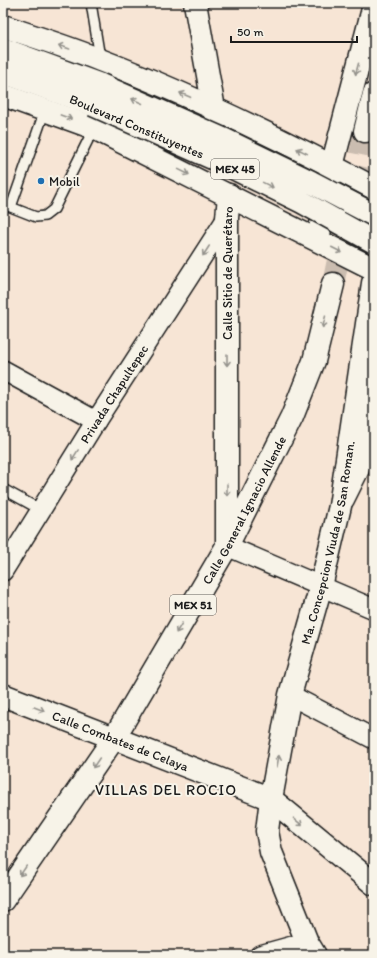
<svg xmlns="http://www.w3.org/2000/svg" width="377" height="958" viewBox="0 0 377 958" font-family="Itim,sans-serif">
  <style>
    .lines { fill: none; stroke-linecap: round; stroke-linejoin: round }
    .primary-tunnel { stroke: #cbbdb0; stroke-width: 22; stroke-dasharray: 22 11; stroke-linecap: butt }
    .service-casing { stroke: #1c1c1c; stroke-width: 12 }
    .minor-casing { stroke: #1c1c1c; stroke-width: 22 }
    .tertiary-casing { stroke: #1c1c1c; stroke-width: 25 }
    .secondary-casing { stroke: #1c1c1c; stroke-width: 25 }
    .primary-casing { stroke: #1c1c1c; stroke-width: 25 }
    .trunk-casing { stroke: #1c1c1c; stroke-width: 25 }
    .service { stroke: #f7f3e8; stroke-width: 9 }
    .minor { stroke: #f7f3e8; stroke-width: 19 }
    .tertiary { stroke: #f7f3e8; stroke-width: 22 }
    .secondary { stroke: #f7f3e8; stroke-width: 22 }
    .primary { stroke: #f7f3e8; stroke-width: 22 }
    .trunk { stroke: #f7f3e8; stroke-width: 22 }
    .trunk-bridge-casing { stroke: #1c1c1c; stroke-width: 25; stroke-linecap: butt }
    .trunk-bridge { stroke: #f7f3e8; stroke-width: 22 }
    .oneway { stroke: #94928c }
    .poi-dot { fill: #1f6fb2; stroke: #f7f3e8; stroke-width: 1.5 }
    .labels { text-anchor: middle; stroke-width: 4; stroke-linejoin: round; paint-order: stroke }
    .shield { fill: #f7f3e8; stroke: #5e5c59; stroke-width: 1 }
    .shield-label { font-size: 12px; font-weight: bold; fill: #1c1c1c }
    .street-label { font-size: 13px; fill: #1c1c1c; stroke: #f7f3e8 }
    .poi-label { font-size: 13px; fill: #1c1c1c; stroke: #f7f3e8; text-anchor: start }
    .quarter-label { font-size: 15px; letter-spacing: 1px; fill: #1c1c1c; stroke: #f7f3e8 }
  </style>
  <rect width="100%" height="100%" fill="#f7e5d5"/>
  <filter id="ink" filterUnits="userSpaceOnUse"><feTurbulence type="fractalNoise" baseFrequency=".025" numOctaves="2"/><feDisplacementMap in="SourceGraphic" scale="8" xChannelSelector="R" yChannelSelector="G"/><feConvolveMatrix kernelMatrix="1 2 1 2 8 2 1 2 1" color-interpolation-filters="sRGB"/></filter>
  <g filter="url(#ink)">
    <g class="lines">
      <!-- primary-tunnel -->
      <path class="primary-tunnel" d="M373 283 374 223
        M333 284 365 131"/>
      <!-- service casing -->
      <g class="service-casing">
        <path id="service" d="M91 3 100 58
          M3 204 36 217 45 216 54 209 94 128
          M11 207 45 110
          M3 489 41 510"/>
      </g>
      <!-- minor casing -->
      <g class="minor-casing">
        <g id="minor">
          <path d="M3 370 96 421"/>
          <path d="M227 546 374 609"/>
          <path id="s1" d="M3 571 96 421 227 218"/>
          <path d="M290 695 374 739"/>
          <path d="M260 955 307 942"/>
        </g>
      </g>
      <!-- tertiary casing -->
      <g class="tertiary-casing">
        <g id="tertiary">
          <path id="s2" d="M227 546V218L229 195"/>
          <path id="s3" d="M3 695 271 799 374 884"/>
        </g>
      </g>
      <!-- secondary casing -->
      <g class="secondary-casing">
        <path id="secondary" d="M195 3 216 120
          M3 26C35 37 68 47 100 60 194 96 285 141 374 188
          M3 95 94 128 374 269
          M343 499 358 469 374 362"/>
      </g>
      <!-- primary casing -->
      <g class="primary-casing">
        <g id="primary">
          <path d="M365 131 374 94"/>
          <path d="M318 240 332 166 374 5"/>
          <path id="s4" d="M3 900 114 738 227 546 292 417 314 361 333 284"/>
          <path id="s5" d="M315 955 307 942 271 852 267 831 271 799 290 695 321 586 340 506 373 283"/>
        </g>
      </g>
      <!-- trunk casing -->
      <g class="trunk-casing">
        <path id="trunk" d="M3 49 101 85
          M3 72 93 105"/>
      </g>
      <!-- service -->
      <use href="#service" class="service"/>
      <!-- minor -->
      <use href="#minor" class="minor"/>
      <!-- tertiary -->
      <use href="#tertiary" class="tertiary"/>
      <!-- secondary -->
      <use href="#secondary" class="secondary"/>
      <!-- primary -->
      <use href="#primary" class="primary"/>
      <!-- trunk -->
      <use href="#trunk" class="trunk"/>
      <!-- trunk-bridge casing -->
      <g class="trunk-bridge-casing">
        <path id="trunk-bridge" d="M101 85 223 139 311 182 374 215
          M93 105 219 161 302 202 374 242"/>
      </g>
      <!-- trunk-bridge -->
      <use href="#trunk-bridge" class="trunk-bridge"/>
    </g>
    <!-- one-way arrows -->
    <defs><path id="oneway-shaft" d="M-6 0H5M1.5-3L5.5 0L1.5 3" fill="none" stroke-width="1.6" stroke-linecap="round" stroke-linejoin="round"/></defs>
    <g class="oneway">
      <use href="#oneway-shaft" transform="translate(64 47) rotate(-161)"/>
      <use href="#oneway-shaft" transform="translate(357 69) rotate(105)"/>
      <use href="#oneway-shaft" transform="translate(185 95) rotate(-157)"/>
      <use href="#oneway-shaft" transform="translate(137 101) rotate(-156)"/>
      <use href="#oneway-shaft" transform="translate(66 117) rotate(20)"/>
      <use href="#oneway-shaft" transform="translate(302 151) rotate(-154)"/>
      <use href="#oneway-shaft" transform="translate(184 172) rotate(26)"/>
      <use href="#oneway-shaft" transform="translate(268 185) rotate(26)"/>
      <use href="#oneway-shaft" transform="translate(337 250) rotate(27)"/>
      <use href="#oneway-shaft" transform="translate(206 251) rotate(123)"/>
      <use href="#oneway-shaft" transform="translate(324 322) rotate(104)"/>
      <use href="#oneway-shaft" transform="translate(227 360) rotate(90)"/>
      <use href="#oneway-shaft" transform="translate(75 455) rotate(122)"/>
      <use href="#oneway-shaft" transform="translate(227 490) rotate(90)"/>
      <use href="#oneway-shaft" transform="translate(179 628) rotate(121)"/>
      <use href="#oneway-shaft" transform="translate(39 709) rotate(21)"/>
      <use href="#oneway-shaft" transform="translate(278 761) rotate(-80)"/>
      <use href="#oneway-shaft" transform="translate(96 763) rotate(124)"/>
      <use href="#oneway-shaft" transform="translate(298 822) rotate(40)"/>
      <use href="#oneway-shaft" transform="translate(23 871) rotate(124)"/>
    </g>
  </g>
  <!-- markers -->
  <circle class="poi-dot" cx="41" cy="181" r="4"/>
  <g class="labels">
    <!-- shield labels -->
    <g class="shield">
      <rect x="211" y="159" width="48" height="20" rx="3"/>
      <rect x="170" y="595" width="46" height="20" rx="3"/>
    </g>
    <g class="shield-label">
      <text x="235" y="173">MEX 45</text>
      <text x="193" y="609">MEX 51</text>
    </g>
    <!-- street labels -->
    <g class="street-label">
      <text transform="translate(137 126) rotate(23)" y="5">Boulevard Constituyentes</text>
      <text dy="5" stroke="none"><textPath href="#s2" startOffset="273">Calle Sitio de Querétaro</textPath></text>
      <text dy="5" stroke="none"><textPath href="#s1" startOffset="209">Privada Chapultepec</textPath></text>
      <text dy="5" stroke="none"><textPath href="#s4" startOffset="459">Calle General Ignacio Allende</textPath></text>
      <text dy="5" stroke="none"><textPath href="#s5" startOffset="429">Ma. Concepcion Viuda de San Roman.</textPath></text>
      <text dy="5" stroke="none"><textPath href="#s3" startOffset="126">Calle Combates de Celaya</textPath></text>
    </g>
    <!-- poi labels -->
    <g class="poi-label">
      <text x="49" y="186">Mobil</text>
    </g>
    <!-- quarter labels -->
    <g class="quarter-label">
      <text x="166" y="795">VILLAS DEL ROCIO</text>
    </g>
  </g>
  <!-- margin -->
  <rect width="377" height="958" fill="none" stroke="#f7f3e8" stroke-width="16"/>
  <rect x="8" y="8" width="361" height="942" fill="none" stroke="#1c1c1c" stroke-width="1.5" filter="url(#ink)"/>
  <!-- scale -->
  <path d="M231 36v6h126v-6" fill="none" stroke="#1c1c1c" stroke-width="2"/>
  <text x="237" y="36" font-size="12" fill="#1c1c1c" stroke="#f7f3e8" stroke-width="3" paint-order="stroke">50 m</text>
</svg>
